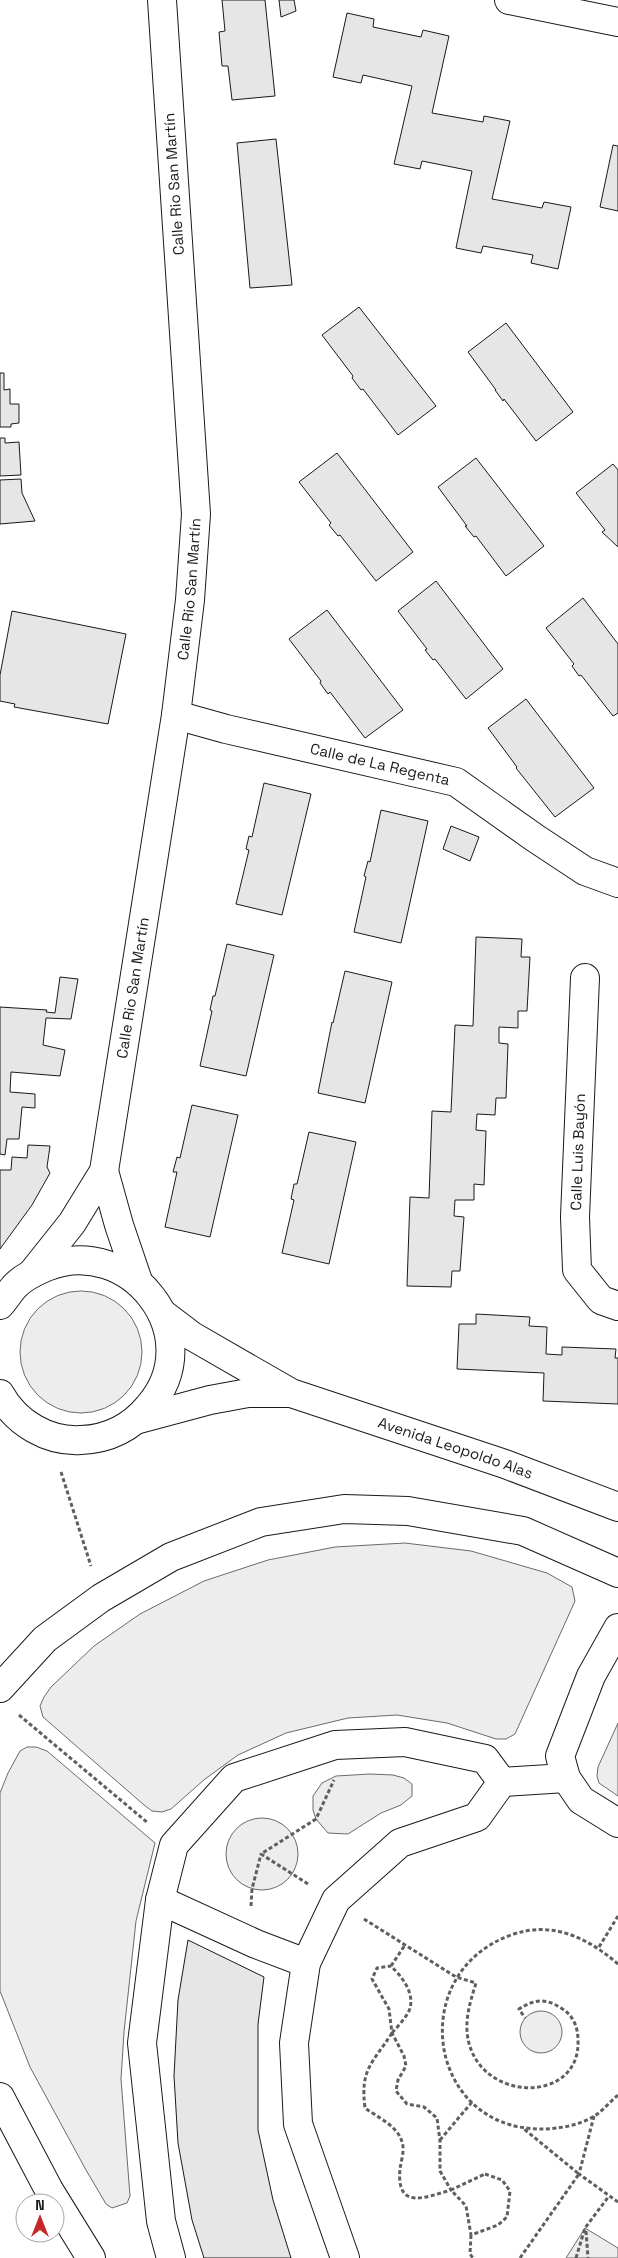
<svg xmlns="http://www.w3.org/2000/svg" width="618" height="2258" viewBox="0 0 618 2258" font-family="'Space Grotesk',sans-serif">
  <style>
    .built { fill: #ededed; stroke: #6a6a6a }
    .building { fill: #e6e6e6; stroke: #1a1a1a }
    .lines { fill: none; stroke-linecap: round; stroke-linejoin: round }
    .street-casing { stroke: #1a1a1a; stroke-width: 30 }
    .secondary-casing { stroke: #1a1a1a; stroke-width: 30 }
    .path { stroke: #5f5f5f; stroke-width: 3; stroke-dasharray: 4 2.5; stroke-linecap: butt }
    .street { stroke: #fff; stroke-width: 28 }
    .secondary { stroke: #fff; stroke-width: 28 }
    .labels { text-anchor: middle; stroke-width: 4; stroke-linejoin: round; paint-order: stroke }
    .street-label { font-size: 15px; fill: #1a1a1a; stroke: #fff }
  </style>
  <rect width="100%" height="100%" fill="#fff"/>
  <!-- built -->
  <path class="built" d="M20 1352a61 61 0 1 1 122 0a61 61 0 1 1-122 0Z
    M405 1543 471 1551 547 1573 572 1587 575 1601 515 1734 506 1739H496L447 1723 397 1715 348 1718 286 1733 238 1755 205 1779 171 1809 162 1812 152 1811 144 1805 43 1717 40 1706 44 1697 51 1687 94 1646 140 1614 204 1581 268 1560 335 1547Z
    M618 1723V1796L599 1783 597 1776 598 1767Z
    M27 1747H36L47 1751 155 1843 136 1921 124 2032 121 2079 130 2196 127 2203 112 2208 106 2204 86 2170 30 2067 0 1991V1793L8 1773 20 1751Z
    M370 1774 393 1775 404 1778 412 1784V1796L401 1805 381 1813 348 1834 328 1833 316 1819 313 1810V1796L322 1783 336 1776Z
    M226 1854a36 36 0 1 1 72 0a36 36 0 1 1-72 0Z
    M520 2032a21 21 0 1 1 42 0a21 21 0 1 1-42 0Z
    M585 2228 618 2248V2258H566Z"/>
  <!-- building -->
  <path class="building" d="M222 0H265L275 96 232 100 228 66H222L219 32 225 31Z
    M279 0H294L296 11 281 17Z
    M347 13 374 19 373 27 421 37 423 30 449 36 432 113 483 122 484 116 510 121 492 199 542 208 544 202 571 207 558 269 531 263 533 255 483 246 481 253 456 248 472 171 422 161 420 169 394 164 412 86 363 75 361 83 333 77Z
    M276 139 292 285 250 288 237 143Z
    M613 145 618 146V211L600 207Z
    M359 307 436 406 398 435 363 389 361 390 352 378 353 376 322 335Z
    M506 323 573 412 536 441 504 399 503 401 495 390H496L468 352Z
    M0 373H4V390L10 389V404H19V423L11 424V427H0Z
    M0 438H5V443L19 442 21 475 0 476Z
    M337 453 413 552 376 581 340 535 338 536 329 525 331 523 299 482Z
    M476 458 544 546 506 576 476 536 474 537 465 526H467L438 487Z
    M613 464 618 470V547L602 532 605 530 576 493Z
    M21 479 22 493 35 521 0 524V480Z
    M436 581 503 669 466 699 435 659 433 660 425 650 427 649 398 611Z
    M583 598 618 644V713L613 716 581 675 579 676 572 666 574 664 546 628Z
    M327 610 403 710 365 738 330 692 328 694 320 683 321 681 289 639Z
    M12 611 126 634 108 724 14 707 15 704 0 701V675Z
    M526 699 594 788 555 817 516 768 517 767 488 728Z
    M264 783 311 794 282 915 236 904 249 850 246 849 249 836 252 837Z
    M381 810 428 821 401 943 354 932 366 877 364 876 368 861 370 862Z
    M451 826 479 837 470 861 443 849Z
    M476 937 522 939 521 957H530L527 1011H518V1028L499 1027V1043L508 1044 506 1098H496L495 1115 477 1114 476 1130 486 1131 484 1185 474 1184V1200H455L454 1216 464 1217 460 1271H452L451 1287 407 1286 410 1197 429 1198 432 1111 451 1112 455 1025 473 1026Z
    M227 944 274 955 246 1076 200 1066 212 1011 210 1010 213 996H215Z
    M345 971 392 982 365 1103 318 1093 332 1022 333 1023Z
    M60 977 78 979 71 1019 46 1018 43 1045 65 1050 60 1076 11 1072 10 1092 35 1094V1108L22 1107 19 1139H7L5 1155 0 1154V1007L47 1010 46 1012 55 1013Z
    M192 1105 238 1115 210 1237 165 1227 177 1172H173L177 1157 180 1158Z
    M309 1132 356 1142 329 1264 282 1253 294 1200 291 1199 294 1184H297Z
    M28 1145 50 1146 47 1167 50 1173 32 1205 0 1249V1170H11L12 1157 27 1158Z
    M476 1314 530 1317 529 1326 547 1327 546 1354 562 1355V1347L616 1349 615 1358H618V1404L543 1401 544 1373 457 1369 459 1324H476Z
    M188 1940 264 1977 258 2024V2130L273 2200 291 2258H204L192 2220 178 2143 174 2076 178 2000Z"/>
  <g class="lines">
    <!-- street casing -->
    <g class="street-casing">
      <g id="street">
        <path d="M509 0 618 22"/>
        <path id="s1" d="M176 715 226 729 456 782 535 838 585 871 618 883"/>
        <path d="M585 978 575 1217 577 1270 601 1300 618 1306"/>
        <path d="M104 1171 119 1225 138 1281"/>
        <path id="s2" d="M33 1272 72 1223 104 1171 176 715 190 600 196 514 162 0"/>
        <path d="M618 1628 591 1676 560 1756 566 1778 581 1800 618 1823"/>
        <path d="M0 1688 45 1639 101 1598 171 1557 261 1522 344 1509 408 1511 523 1531 618 1573"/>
        <path d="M502 1782 566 1778"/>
        <path d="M160 1900 256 1944 306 1963"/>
        <path d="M0 2097 49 2190 91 2258"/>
        <path d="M171 2258 161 2221 142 2043 160 1900 174 1845 234 1778 335 1745 405 1742 485 1759 502 1782 477 1817 400 1843 336 1900 306 1963 294 2043 298 2124 345 2258"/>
      </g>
    </g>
    <!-- secondary casing -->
    <g class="secondary-casing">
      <g id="secondary">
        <path d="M0 1305C5 1299 9 1293 14 1287 22 1278 34 1272 46 1267 130 1233 210 1336 149 1406 131 1428 109 1439 81 1440 48 1442 16 1423 0 1394"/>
        <path id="s3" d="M163 1314 192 1336 291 1393 505 1464 618 1507"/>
        <path d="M139 1419 210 1400 248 1393H289"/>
      </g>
    </g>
    <!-- path -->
    <path class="path" d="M61 1472 91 1566
      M19 1715 148 1823
      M308 1884 261 1854 316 1819 334 1780
      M251 1906 252 1889 261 1854
      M364 1919 456 1977 476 1983C471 1999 466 2015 467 2031 472 2103 581 2107 578 2040 578 2027 573 2015 561 2008 545 1998 535 1999 519 2009L525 2018
      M599 1947 618 1916
      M618 1964C588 1938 552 1920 511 1935 405 1973 427 2129 541 2129 559 2129 581 2125 596 2115 604 2109 611 2101 618 2095
      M391 1966 405 1945
      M392 2033C372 2064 360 2069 365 2108 377 2117 398 2126 402 2142 405 2150 401 2161 400 2169 396 2211 426 2197 451 2190L440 2171V2141L437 2118 424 2107 407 2104 396 2091 398 2080 406 2066 404 2056 392 2033 389 2009 372 1979 377 1968 391 1966C402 1977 416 1994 409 2011 405 2019 397 2027 392 2033
      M594 2116 579 2174 618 2202
      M440 2140 472 2102
      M485 2174 502 2180 510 2191 507 2217 498 2225 471 2235 466 2206 451 2190Z
      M586 2231 588 2258
      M471 2235 470 2254 473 2258
      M520 2258 579 2174 524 2129
      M576 2258 585 2228 609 2196"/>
    <!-- street -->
    <use href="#street" class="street"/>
    <!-- secondary -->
    <use href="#secondary" class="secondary"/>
  </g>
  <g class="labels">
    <!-- street labels -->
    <g class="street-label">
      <text transform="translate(174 184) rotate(-94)" y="5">Calle Rio San Martín</text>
      <text dy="5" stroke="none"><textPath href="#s2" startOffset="712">Calle Rio San Martín</textPath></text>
      <text dy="5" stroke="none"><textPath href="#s1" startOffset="210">Calle de La Regenta</textPath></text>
      <text dy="5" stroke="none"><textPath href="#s2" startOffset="309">Calle Rio San Martín</textPath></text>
      <text transform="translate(578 1152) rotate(-88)" y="5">Calle Luis Bayón</text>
      <text dy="5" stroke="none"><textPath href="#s3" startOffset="324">Avenida Leopoldo Alas</textPath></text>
    </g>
  </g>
  <!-- north arrow -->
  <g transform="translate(40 2218)"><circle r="24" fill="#ffffff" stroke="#a3a3a3"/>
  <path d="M0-4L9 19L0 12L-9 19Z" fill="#c62828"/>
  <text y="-8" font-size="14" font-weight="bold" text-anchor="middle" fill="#1a1a1a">N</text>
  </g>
</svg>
